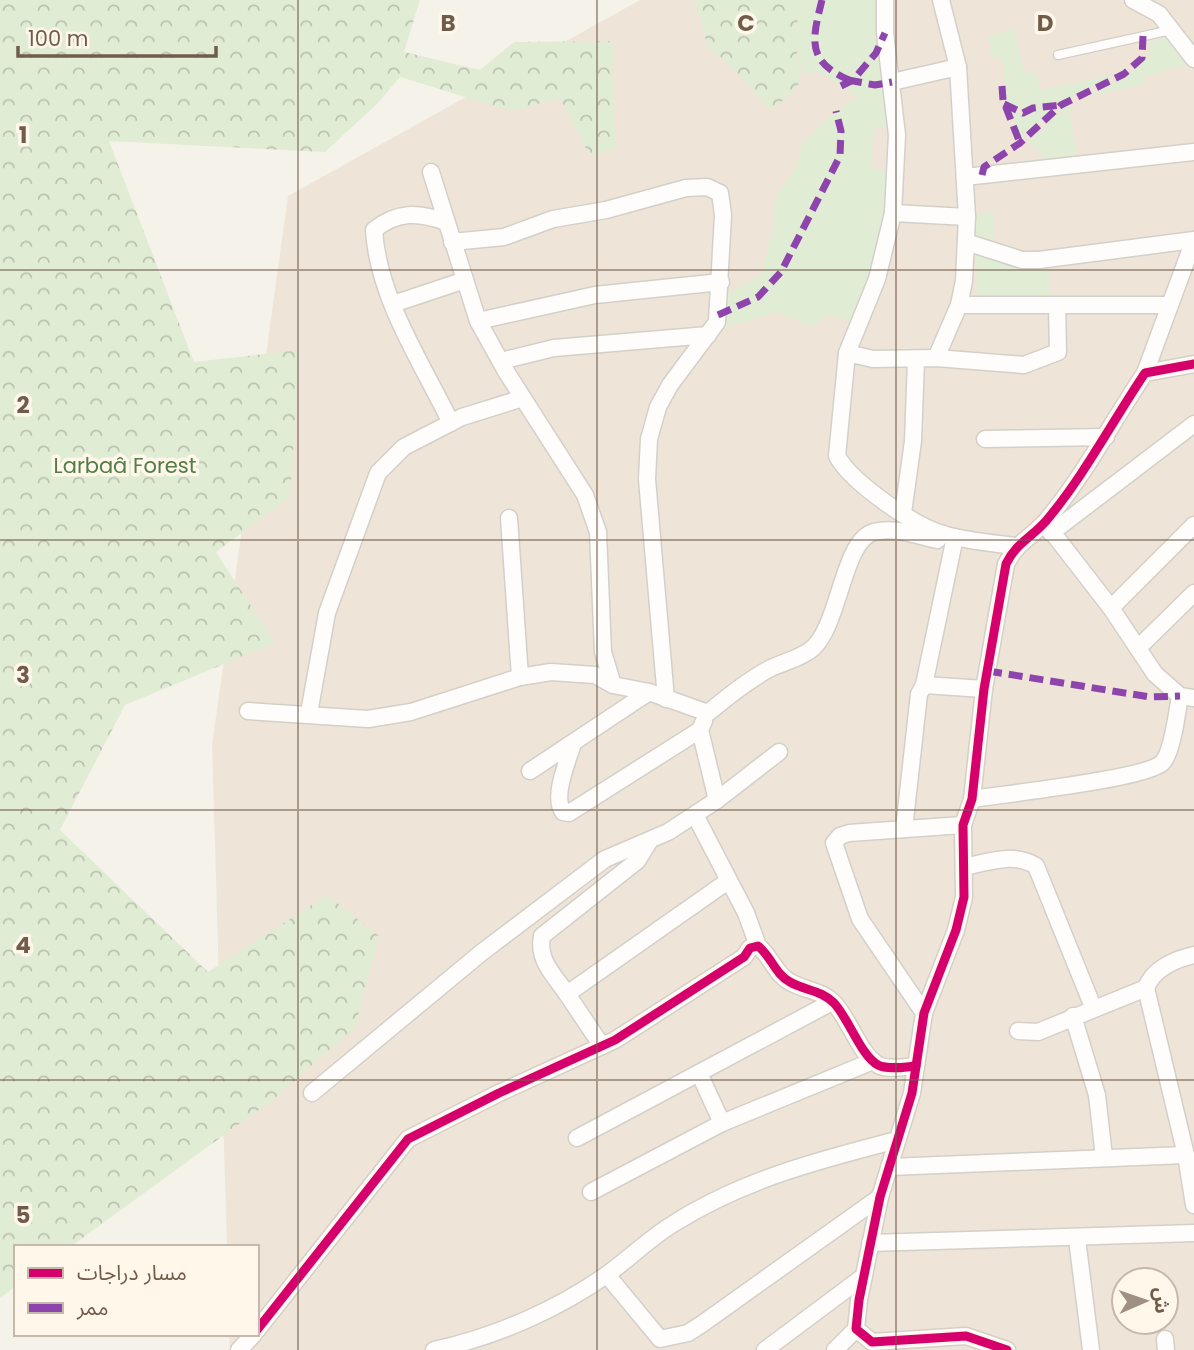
<svg xmlns="http://www.w3.org/2000/svg" width="1194" height="1350" font-family="Poppins,'Noto Sans Arabic',sans-serif">
  <style>
    .residential { fill: #eee5d8; fill-rule: evenodd }
    .green { fill: #e1ecd5 }
    .forest { fill: url(#forest-crowns) }
    .lines { fill: none; stroke-linecap: round; stroke-linejoin: round }
    .service-casing { stroke: #d4cfc8; stroke-width: 11 }
    .minor-casing { stroke: #d4cfc8; stroke-width: 19 }
    .service { stroke: #fefdfc; stroke-width: 8 }
    .minor { stroke: #fefdfc; stroke-width: 16 }
    .quiet { stroke: #8e44ad; stroke-width: 7; stroke-dasharray: 14 7; stroke-linecap: butt }
    .cycleway-casing { stroke: #fef7ea; stroke-width: 13 }
    .cycleway { stroke: #d6006c; stroke-width: 9 }
    .grid { fill: none; stroke: #715c4c; stroke-width: 2; stroke-opacity: 0.55 }
    .labels { text-anchor: middle; stroke-width: 7; stroke-linejoin: round; paint-order: stroke }
    .park-label { font-size: 21px; fill: #547c48; stroke: #fef7ea }
    .grid-label { font-size: 23px; text-anchor: middle; font-weight: bold; fill: #715c4c; stroke: #fef7ea; stroke-width: 7; stroke-linejoin: round; paint-order: stroke }
  </style>
  <defs>
    <pattern id="forest-crowns" width="20" height="18" patternUnits="userSpaceOnUse" patternTransform="scale(1.75)"><rect width="20" height="18" fill="#e1ecd5"/><path d="M2 6a3 3 0 1 1 6 0M12 15a3 3 0 1 1 6 0" fill="none" stroke="#bbc2af"/></pattern>
  </defs>
  <rect width="100%" height="100%" fill="#f5f2ea"/>
  <path class="residential" d="M640,0H1194V1350H230L229,1334H257V1247H227L212,746L288,196ZM1124,1280H1166V1322H1124Z"/>
  <g class="green">
    <path d="M806,0H881L890,126L873,129L872,169L887,170C889,224 871,272 853,322L829,315L812,327L776,312L720,329L725,295L762,274L774,220L775,199L798,163L802,143L836,111L857,97L819,72L803,73L794,34Z"/>
    <path d="M1015,29L1024,74L1036,71L1040,90L1122,73L1061,102L1021,110L1007,102L1002,56L991,57L988,36Z"/>
    <path d="M1173,36L1191,63L1144,77V84L1086,97C1108,85 1133,75 1149,55V42Z"/>
    <path d="M1057,104L1058,105L1021,139L1008,108L1022,114Z"/>
    <path d="M1068,104L1078,162L1053,165L1028,142Z"/>
    <path d="M993,212L994,238L974,239L973,213Z"/>
    <path d="M976,248L1050,262L1049,301L977,299Z"/>
  </g>
  <g class="forest">
    <path d="M0,0H420L404,52L480,70L514,42L613,41L615,149L590,156L560,98L511,111L400,77L376,105L325,152L109,141L194,362L300,350L290,497L216,552L275,643L125,705L60,830L208,972L327,895L379,936L355,1027L275,1098L70,1247H16V1286L0,1298Z"/>
    <path d="M695,0H806C802,11 794,26 795,37C799,84 813,77 771,110L725,60L708,48Z"/>
  </g>
  <g class="lines">
    <defs>
      <path id="service" d="M1058,55L1171,30"/>
      <g id="minor">
        <path d="M885,0V33L897,135L893,213L877,279L847,353L837,456C852,483 915,527 946,535C968,541 992,543 1015,546"/>
        <path d="M1133,0L1159,14L1194,59"/>
        <path d="M892,82L958,67"/>
        <path d="M431,172L478,321L507,373L585,495L598,532L603,652L613,685"/>
        <path d="M965,177L1194,152"/>
        <path d="M893,213L967,217"/>
        <path d="M446,222C419,212 397,211 374,230C378,298 422,363 451,423"/>
        <path d="M452,242L504,237L553,219L606,210L686,188L707,187L720,193L723,215L717,322L670,385L658,407L649,439L647,479L666,699"/>
        <path d="M966,242L1022,260H1039L1194,240"/>
        <path d="M393,304L465,280"/>
        <path d="M959,305H1169"/>
        <path d="M478,321L595,295L721,282"/>
        <path d="M847,353L873,359L936,358L1024,365L1058,352L1057,306"/>
        <path d="M936,358L959,305L964,281L967,217L958,67L941,0"/>
        <path d="M501,361L554,348L708,335"/>
        <path d="M1145,373L1194,240"/>
        <path d="M985,439L1106,437"/>
        <path d="M903,513L913,441L916,360"/>
        <path d="M509,518L520,677"/>
        <path d="M1045,523L1111,608L1155,674L1180,696L1194,698"/>
        <path d="M1051,533L1194,424"/>
        <path d="M1111,608L1194,525"/>
        <path d="M1138,648L1194,593"/>
        <path d="M924,685L955,537"/>
        <path d="M248,711L368,719L411,712L520,677L551,672L595,675L613,685L649,692L708,713C727,697 747,681 769,669C783,662 802,658 813,648C840,623 843,540 874,532C894,526 917,536 937,540L943,534"/>
        <path d="M309,713L327,613L378,473L404,447L462,417L523,398"/>
        <path d="M704,721L700,730L717,800"/>
        <path d="M573,743C568,761 552,796 563,812L569,813L700,730"/>
        <path d="M530,771L649,692"/>
        <path d="M972,799C1004,794 1145,779 1162,763C1173,752 1177,711 1180,696"/>
        <path d="M695,815L746,913L758,946"/>
        <path d="M904,829L919,694L924,685L984,689"/>
        <path d="M964,867C988,862 1014,852 1036,866L1093,1007"/>
        <path d="M1146,988L1186,1155L1194,1205"/>
        <path d="M567,994C554,975 537,960 542,936L637,861L649,842"/>
        <path d="M924,1013L860,919L834,843L840,836L849,833L963,825"/>
        <path d="M1073,1016L1097,1095L1104,1157"/>
        <path d="M1018,1031L1038,1032L1146,988C1153,969 1175,959 1194,955"/>
        <path d="M602,1046L567,994L728,881"/>
        <path d="M699,1073L722,1123"/>
        <path d="M312,1093L481,953L605,859L668,832L717,800L779,752"/>
        <path d="M577,1138L832,1002"/>
        <path d="M889,1167L1186,1155"/>
        <path d="M591,1192L722,1123L873,1061"/>
        <path d="M1077,1239L1091,1350"/>
        <path d="M870,1243L1194,1233"/>
        <path d="M607,1275L660,1339L688,1333L702,1324L880,1197"/>
        <path d="M257,1330L408,1139L499,1093L615,1040L744,957L750,948L758,946C771,956 775,974 790,982C806,991 821,990 834,1003C849,1019 861,1056 878,1065C888,1070 904,1067 916,1066"/>
        <path d="M1165,1339L1166,1350"/>
        <path d="M239,1350L254,1334"/>
        <path d="M434,1350C495,1337 559,1309 609,1273C631,1257 650,1238 673,1224C742,1180 819,1160 897,1140"/>
        <path d="M765,1350L864,1276"/>
        <path d="M835,1350L856,1329"/>
        <path d="M1007,1350L966,1336L872,1342L856,1329L859,1300L880,1197L912,1093L924,1013L956,930L964,897L963,825L972,799L984,689L1006,564C1017,542 1031,538 1046,521C1084,476 1112,422 1145,373L1194,364"/>
      </g>
    </defs>
    <use href="#service" class="service-casing"/>
    <use href="#minor" class="minor-casing"/>
    <use href="#service" class="service"/>
    <use href="#minor" class="minor"/>
    <g class="quiet">
      <path d="M822,0C812,40 806,61 849,80"/>
      <path d="M848,80L875,85L892,82"/>
      <path d="M841,86L853,80L876,53L885,33"/>
      <path d="M1002,86L1003,100L1020,143"/>
      <path d="M1004,104L1023,113L1033,108L1061,105"/>
      <path d="M982,175L984,167L1020,143L1061,105L1124,74L1142,58L1143,36"/>
      <path d="M718,315L758,297L781,272L840,156L841,131L836,111"/>
      <path d="M988,671L1150,697L1180,696"/>
    </g>
    <defs>
      <g id="cycleway">
        <path d="M257,1330L408,1139L499,1093L615,1040L744,957L750,948L758,946C771,956 775,974 790,982C806,991 821,990 834,1003C849,1019 861,1056 878,1065C888,1070 904,1067 916,1066"/>
        <path d="M1007,1350L966,1336L872,1342L856,1329L859,1300L880,1197L912,1093L924,1013L956,930L964,897L963,825L972,799L984,689L1006,564C1017,542 1031,538 1046,521C1084,476 1112,422 1145,373L1194,364"/>
      </g>
    </defs>
    <use href="#cycleway" class="cycleway-casing"/>
    <use href="#cycleway" class="cycleway"/>
  </g>
  <path class="grid" d="M298,0V1350M597,0V1350M896,0V1350M0,270H1194M0,540H1194M0,810H1194M0,1080H1194"/>
  <g class="labels">
    <g class="park-label">
      <text x="125" y="473">Larbaâ Forest</text>
    </g>
  </g>
  <g class="grid-label">
    <text x="448" y="31">B</text>
    <text x="746" y="31">C</text>
    <text x="1045" y="31">D</text>
    <text x="23" y="143">1</text>
    <text x="23" y="413">2</text>
    <text x="23" y="683">3</text>
    <text x="23" y="953">4</text>
    <text x="23" y="1223">5</text>
  </g>
  <rect x="14" y="1245" width="245" height="91" fill="#fef7ea" stroke="#c6b9ab" stroke-width="2"/>
  <rect x="28" y="1268" width="35" height="10" fill="#d6006c" stroke="#c6b9ab" stroke-width="2"/>
  <text x="77" y="1280" font-size="21" fill="#715c4c">مسار دراجات</text>
  <rect x="28" y="1303" width="35" height="10" fill="#8e44ad" stroke="#c6b9ab" stroke-width="2"/>
  <text x="77" y="1315" font-size="21" fill="#715c4c">ممر</text>
  <g transform="translate(1145 1301) rotate(88)"><circle r="33" fill="#fef7ea" stroke="#c6b9ab" stroke-width="2"/>
  <path d="M0-5L12 26L0 18L-12 26Z" fill="#9f9083"/>
  <text y="-10" font-size="19" font-weight="bold" text-anchor="middle" fill="#715c4c">ش</text>
  </g>
  <path d="M18 46v10h198v-10" fill="none" stroke="#715c4c" stroke-width="3.5"/>
  <text x="28" y="46" font-size="21" fill="#715c4c" stroke="#fef7ea" stroke-width="5" paint-order="stroke">100 m</text>
</svg>
